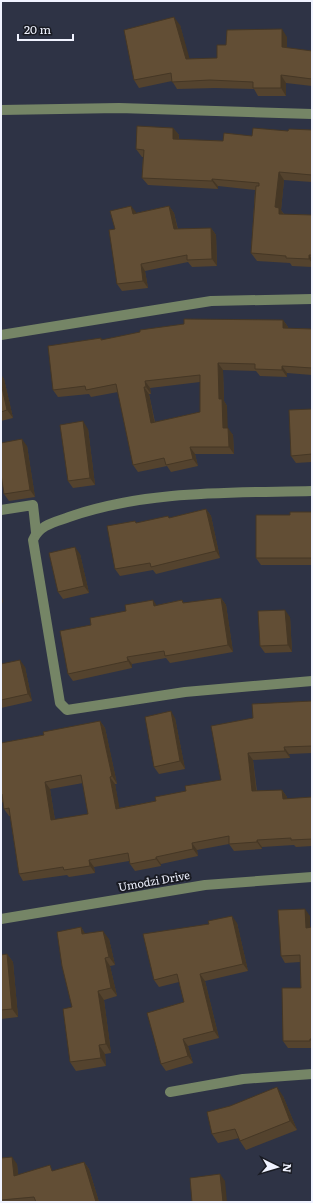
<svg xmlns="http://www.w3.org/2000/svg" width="313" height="1203" font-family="Literata,serif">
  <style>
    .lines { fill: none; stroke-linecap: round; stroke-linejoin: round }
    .minor { stroke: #758566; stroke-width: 10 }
    .wall { fill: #54432e; fill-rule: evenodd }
    .shaded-wall { fill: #453725 }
    .building { fill: #624e35; stroke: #453725; fill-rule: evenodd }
    .labels { text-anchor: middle; stroke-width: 4; stroke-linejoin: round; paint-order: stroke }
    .street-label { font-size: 11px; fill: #f0f3ff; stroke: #191b23 }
  </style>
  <rect width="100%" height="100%" fill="#2e3345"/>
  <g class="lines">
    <g class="minor">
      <path d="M1,110L119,108L312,114"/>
      <path d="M1,335L211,301L312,299"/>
      <path d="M312,491C231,493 147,490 69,517C55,522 39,525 33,540L60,703L67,710L185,692L312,681"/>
      <path d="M1,510L33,505L36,532"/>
      <path d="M1,919L205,885L312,877"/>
      <path d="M170,1092L243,1079L312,1074"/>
    </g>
  </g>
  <g class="wall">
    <path d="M180,25L189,59L217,58L226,45L287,37V48L312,51V86L286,83V96H258L254,89L215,88L177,89L172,81L139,88L134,80Z"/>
    <path d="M173,128L179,135V139L223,141L252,136L288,131L312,130V182L284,180L281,210L284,214L312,215V267L292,266L290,263L257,261L251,253L255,190L218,186V189L148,185L142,178L143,157H142L136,149Z"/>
    <path d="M169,206L174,213L178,229L211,228L216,235L217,266L192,267L188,262L145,271L148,288L122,291L117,284L115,229L136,212V213Z"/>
    <path d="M283,320L288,327V328L312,329V375L287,373V377L260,376L256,371L223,370L224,401L227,406V428L233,435L234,454H195L198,466L171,472L167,466L138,472L133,465L118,392L91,397L89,394L58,397L53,390L101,338L102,340ZM200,382V412L155,422L149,394H151L150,388Z"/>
    <path d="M1,375L4,379L13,418L1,421Z"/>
    <path d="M312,409V462L296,463L291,456Z"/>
    <path d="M88,429L95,485L73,488L68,481Z"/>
    <path d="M27,446L35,497L9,501L4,494Z"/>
    <path d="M206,509L211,516L220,558L156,574L153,570L120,576L115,569L137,523L169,518Z"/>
    <path d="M312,512V565H261L256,558L290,515Z"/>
    <path d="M80,554L89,593L63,599L58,592Z"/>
    <path d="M221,598L226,605L233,652L170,663L166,658L132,664V668L73,681L68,674L91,625L157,605L182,600L184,603Z"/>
    <path d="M290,617L292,652L265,653L260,646Z"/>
    <path d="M1,664L25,667L32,701L1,708Z"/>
    <path d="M312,701V753L289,754L290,758L253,760L257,791L282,790L287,797V799L312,797V846L296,847L294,845L262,847V849L234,851L229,844L197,850L198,856L161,864V866L135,871L130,864L129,861L94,867L95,873L69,877L67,875L23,881L19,874L10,816H9L4,809L3,802L1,803V743L44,735L100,721L105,728L117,784H115L119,808L156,801L221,780L253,718ZM83,783L88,814L55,820L50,789Z"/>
    <path d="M175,718L185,769L159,774L154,767Z"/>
    <path d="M310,916V927H312V1048H288L283,1041L301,988L300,962L285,963L281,956Z"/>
    <path d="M237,923L248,971L205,981L219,1038L188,1046L193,1063L166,1071L161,1064L184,1002L179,982L159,987L154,980Z"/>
    <path d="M81,927L85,934L109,939L115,965L110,966L117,996L104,1000L111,1053L105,1054L106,1066L76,1071L70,1062L72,1007Z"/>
    <path d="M7,954L13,962L18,1017L1,1019V955Z"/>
    <path d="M283,1096L297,1130L246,1150L240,1141L239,1138L218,1143L212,1134Z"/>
    <path d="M1,1158L17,1164L18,1175L54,1171L84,1162L89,1169L99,1202H1Z"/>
  </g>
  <g class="shaded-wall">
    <path d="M174,17L180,25L192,67L186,59Z"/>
    <path d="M282,29L287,37V55L282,47Z"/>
    <path d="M281,75L286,83V96L281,88Z"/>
    <path d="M173,128L179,135L178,147L173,139Z"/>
    <path d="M279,172L284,180L281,210L284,215L279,214L275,207Z"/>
    <path d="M212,179L218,186V189L212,181Z"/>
    <path d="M131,206L136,212L138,221L133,214Z"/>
    <path d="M169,206L174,213L179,236L174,229Z"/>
    <path d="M211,228L216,235L217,266L212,259Z"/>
    <path d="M309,255L312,259V263L309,259Z"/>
    <path d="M141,264L145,271L148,288L143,281Z"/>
    <path d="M283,320L288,327V335L283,328Z"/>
    <path d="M218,363L223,370L224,401L227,406L228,435L223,428L219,399Z"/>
    <path d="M282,366L287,373V377L282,370Z"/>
    <path d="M1,375L4,379L13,418L7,410L1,383Z"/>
    <path d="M145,381L150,388L151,394L146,387Z"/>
    <path d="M144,387L149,394L156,430L151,423Z"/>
    <path d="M83,421L88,429L95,485L90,478Z"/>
    <path d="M228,428L233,435L234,454L229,447Z"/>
    <path d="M22,439L27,446L35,497L30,490Z"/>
    <path d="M190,447L195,454L198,466L193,459Z"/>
    <path d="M206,509L211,516L220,558L216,551Z"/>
    <path d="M75,547L80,554L89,593L84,586Z"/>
    <path d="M1,591L3,603L1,601Z"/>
    <path d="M221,598L226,605L233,652L228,645Z"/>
    <path d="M153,600L158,607L154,606Z"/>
    <path d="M285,610L290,617L292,652L288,645Z"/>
    <path d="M127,657L132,664V668L128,661Z"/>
    <path d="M20,660L25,667L32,701L28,694Z"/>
    <path d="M171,711L175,718L185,769L180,761Z"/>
    <path d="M100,721L105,728L117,784L112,776Z"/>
    <path d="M284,747L289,754L290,758L285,751Z"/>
    <path d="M248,753L253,760L257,798L252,791Z"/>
    <path d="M110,777L115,784L121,816L116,809Z"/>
    <path d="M45,782L50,789L56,827L51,820Z"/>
    <path d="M282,790L287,797L288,806L283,799Z"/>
    <path d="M257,840L262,847V849L257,842Z"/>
    <path d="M192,843L197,850L198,856L193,849Z"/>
    <path d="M156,857L161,864V866L156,859Z"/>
    <path d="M89,860L94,867L95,873L90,866Z"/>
    <path d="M305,909L310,916V935L306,928Z"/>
    <path d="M232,916L237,923L248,971L243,964Z"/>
    <path d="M81,927L86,935L82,934Z"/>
    <path d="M103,931L109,939L115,965L109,957Z"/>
    <path d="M7,954L13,962L18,1017L12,1009Z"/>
    <path d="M105,958L110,966L117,996L111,988Z"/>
    <path d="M200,974L205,981L219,1038L214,1031Z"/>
    <path d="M98,991L104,1000L111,1053L106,1044Z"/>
    <path d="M183,1039L188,1046L193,1063L188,1056Z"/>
    <path d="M99,1045L105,1054L106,1066L101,1058Z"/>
    <path d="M277,1087L283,1096L297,1130L290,1121Z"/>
    <path d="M12,1157L17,1164L19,1183L14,1176Z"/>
    <path d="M84,1162L89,1169L99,1202H96Z"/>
    <path d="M220,1174L225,1181L227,1202H223Z"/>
  </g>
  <g class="building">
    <path d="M174,17L186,59L217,58V45H226L227,30L282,29V47L312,51V79L281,75V88H253V82L210,80L172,82L171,73L134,80L124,30Z"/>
    <path d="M137,126L173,128V139L223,141L224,133L252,136L253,128L288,131L289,129L312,130V175L279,172L275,207L279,208V214L312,215V255H309V259L286,258V256L251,253L256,186H259V183L212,179V181L142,178L144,150L136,149Z"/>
    <path d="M131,206L133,214L169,206L174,229L211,228L212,259L187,260V255L141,264L143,281L117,284L109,230L115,229L110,211Z"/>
    <path d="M184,319L283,320V328L312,329V368L282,366V370L255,369V364L218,363L219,399H222L223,428H228L229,447H190L193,459L166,465L164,458L133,465L116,384L86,390L85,386L53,390L48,346L101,338V340L140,332V330L184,324ZM200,375V412L151,423L144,387H146L145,381Z"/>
    <path d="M1,383L7,410L1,412Z"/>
    <path d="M312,409V454L291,456L289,410Z"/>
    <path d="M83,421L90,478L68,481L60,425Z"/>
    <path d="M22,439L30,490L4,494L1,474V443Z"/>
    <path d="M206,509L216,551L151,567L150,563L115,569L107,526L135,521L136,523L168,516L169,518Z"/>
    <path d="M290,512H312V558H256V515H290Z"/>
    <path d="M75,547L84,586L58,592L49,553Z"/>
    <path d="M221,598L228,645L165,656L164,651L127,657L128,661L68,674L60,631L91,625L90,618L126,611L125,605L153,600L154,606L182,600L183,603Z"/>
    <path d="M285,610L288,645L260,646L258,611Z"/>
    <path d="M20,660L28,694L1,700V664Z"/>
    <path d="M312,701V746L284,747L285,751L248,753L252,791L282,790L283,799L312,797V839L291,840V838L257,840V842L229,844V836L192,843L193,849L156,857V859L130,864L128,853L89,860L90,866L64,870L63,867L19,874L9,808L4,809L2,794H1V743L44,735L43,732L100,721L112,776L110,777L116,809L156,801L155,797L186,791L185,786L221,780L211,726L253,718L252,704ZM81,775L88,814L51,820L45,782Z"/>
    <path d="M171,711L180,761L154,767L145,717Z"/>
    <path d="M305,909L306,928L312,927V1039H310V1041H283L282,988H301L300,955L281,956L278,910Z"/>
    <path d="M232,916L243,964L200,974L214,1031L183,1039L188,1056L161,1064L147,1013L184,1002L177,974L154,980L143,934L209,924L208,921Z"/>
    <path d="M81,927L82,934L103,931L109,957L105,958L111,988L98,991L106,1044L99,1045L101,1058L70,1062L63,1009L72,1007L62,966L57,932Z"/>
    <path d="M7,954L12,1009L1,1010V955Z"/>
    <path d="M277,1087L290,1121L240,1141L235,1129L212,1134L207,1112L230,1106Z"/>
    <path d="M12,1157L14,1176L50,1165L52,1171L84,1162L96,1202H36L34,1197L1,1200V1158Z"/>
    <path d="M220,1174L223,1202H192L190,1178Z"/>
  </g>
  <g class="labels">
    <g class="street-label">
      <text transform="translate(154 881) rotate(-10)" y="4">Umodzi Drive</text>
    </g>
  </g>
  <rect width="313" height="1203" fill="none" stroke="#f0f3ff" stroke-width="4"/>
  <g transform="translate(277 1167) rotate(95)" stroke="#191b23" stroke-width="3" paint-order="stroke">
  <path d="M0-3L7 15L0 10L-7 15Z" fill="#f0f3ff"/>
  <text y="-6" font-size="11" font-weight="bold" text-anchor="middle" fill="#f0f3ff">N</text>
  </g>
  <path d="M18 34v6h55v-6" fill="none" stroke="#f0f3ff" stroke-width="2"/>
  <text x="24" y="34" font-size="12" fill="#f0f3ff" stroke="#191b23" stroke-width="3" paint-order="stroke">20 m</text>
</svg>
